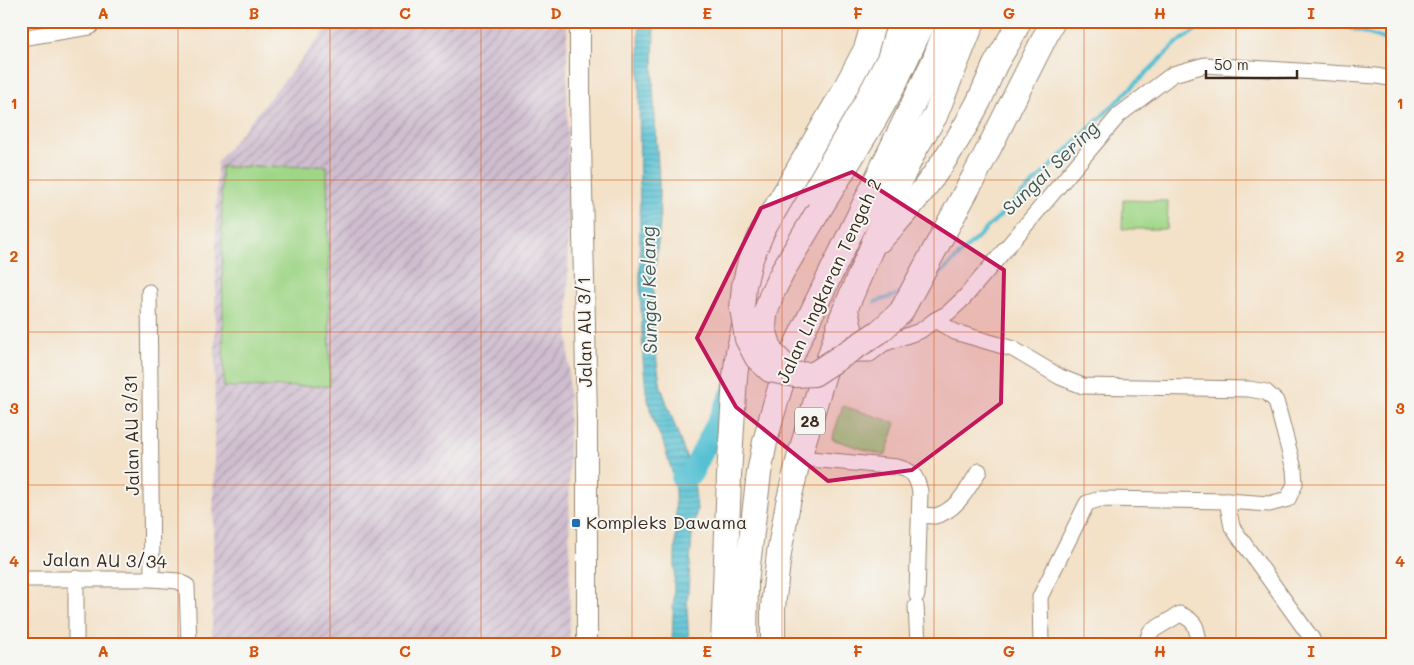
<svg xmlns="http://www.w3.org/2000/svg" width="1414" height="665" font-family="Mali,sans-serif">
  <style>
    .industrial { fill: url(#industrial-furrows) }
    .grass { fill: #9fd586; stroke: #6d8052 }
    .water { fill: url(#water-rules); stroke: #497678 }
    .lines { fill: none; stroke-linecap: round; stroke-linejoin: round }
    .stream { stroke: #57c1d3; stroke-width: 4 }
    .river { stroke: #57c1d3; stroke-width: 22 }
    .minor-casing { stroke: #978673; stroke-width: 17 }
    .secondary-casing { stroke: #978673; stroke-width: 22 }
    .trunk-casing { stroke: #978673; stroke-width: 26 }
    .minor { stroke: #fff; stroke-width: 15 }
    .secondary { stroke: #fff; stroke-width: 20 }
    .trunk { stroke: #fff; stroke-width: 24 }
    .trunk-bridge-casing { stroke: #978673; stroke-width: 26; stroke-linecap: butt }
    .trunk-bridge { stroke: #fff; stroke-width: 24 }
    .marked { fill: #c2185b; fill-opacity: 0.2; stroke: #c2185b; stroke-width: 4; stroke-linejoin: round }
    .grid { fill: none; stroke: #d7540e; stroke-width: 1; stroke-opacity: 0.55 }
    .poi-dot { fill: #1f6fb2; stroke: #f6f6f2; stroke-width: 2 }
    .labels { text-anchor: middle; stroke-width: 4; stroke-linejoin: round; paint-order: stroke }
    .shield { fill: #f6f6f2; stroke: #73675e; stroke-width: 1 }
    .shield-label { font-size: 16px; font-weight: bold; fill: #3b2a1e }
    .street-label { font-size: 18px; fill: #3b2a1e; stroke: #f6f6f2 }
    .poi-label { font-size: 18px; fill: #3b2a1e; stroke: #f6f6f2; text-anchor: start }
    .water-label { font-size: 19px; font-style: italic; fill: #435754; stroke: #f6f6f2 }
    .neatline { fill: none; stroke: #d7540e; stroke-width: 2 }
    .grid-label { font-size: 16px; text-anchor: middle; font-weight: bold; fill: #d7540e }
  </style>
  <defs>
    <pattern id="industrial-furrows" width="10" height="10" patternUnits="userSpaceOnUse" patternTransform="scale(1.25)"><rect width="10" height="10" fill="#cfbdcf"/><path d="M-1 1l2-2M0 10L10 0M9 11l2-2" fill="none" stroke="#a99aa7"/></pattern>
    <pattern id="water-rules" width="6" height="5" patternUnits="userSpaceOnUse" patternTransform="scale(1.25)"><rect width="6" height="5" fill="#57c1d3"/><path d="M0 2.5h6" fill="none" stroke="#499dab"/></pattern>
  </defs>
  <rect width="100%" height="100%" fill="#f6f6f2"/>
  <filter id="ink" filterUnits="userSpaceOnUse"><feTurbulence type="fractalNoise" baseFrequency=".02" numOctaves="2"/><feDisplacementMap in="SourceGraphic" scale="10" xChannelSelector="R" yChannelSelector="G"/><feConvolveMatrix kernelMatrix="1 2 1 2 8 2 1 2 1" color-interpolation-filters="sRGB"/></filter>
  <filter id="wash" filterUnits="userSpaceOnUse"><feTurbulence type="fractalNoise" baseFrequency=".0096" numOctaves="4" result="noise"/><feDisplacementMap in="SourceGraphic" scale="20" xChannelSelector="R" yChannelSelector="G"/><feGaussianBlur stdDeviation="1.12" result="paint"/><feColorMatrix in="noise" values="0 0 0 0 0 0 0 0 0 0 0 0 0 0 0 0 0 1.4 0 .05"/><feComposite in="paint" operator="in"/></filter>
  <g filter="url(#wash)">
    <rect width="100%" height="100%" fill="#f3e1c8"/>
    <path class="industrial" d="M333,21H567L570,644H212L217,162Z"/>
    <g class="grass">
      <path d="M327,166L330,386L224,387L221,167Z"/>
      <path d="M1123,200L1168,201L1167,229H1122Z"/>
      <path d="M843,406L896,423L885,456L832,439Z"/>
    </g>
    <path class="water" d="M639,21H654L653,88L659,179L660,224L653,287L654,327L657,363L661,387L692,473L695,490L697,509L692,535L687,606L689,644H672L676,528L675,491L672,472L663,442L655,425L650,408L646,391L643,360L640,283Z"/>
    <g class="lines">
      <g class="stream">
        <path d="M1329,21L1393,42"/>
        <path d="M928,280L940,274L1177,43L1202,26L1217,21"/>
        <path d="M875,302L899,294"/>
      </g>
      <path class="river" d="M682,479L692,473L734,389"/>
    </g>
  </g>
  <g filter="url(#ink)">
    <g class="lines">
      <defs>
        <g id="minor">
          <path d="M21,38L90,27L94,21"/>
          <path d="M149,292L152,579"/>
          <path d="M849,303L855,330L858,336L874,342"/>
          <path d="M935,320L948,313L964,298L1119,115L1173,74L1205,65L1377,76L1393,79"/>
          <path d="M849,355L851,354H870L883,344L920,331L935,320L955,332L1013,349L1060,377L1083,386L1249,389L1266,392L1276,401L1294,469L1295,484L1288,499L1269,504L1227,501L1100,499L1087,503L1040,597L1041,644"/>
          <path d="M799,458L897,467C913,471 916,475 920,491L917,595"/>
          <path d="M1227,501L1232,527L1312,639L1313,644"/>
          <path d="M920,515C924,515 931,516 935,516C957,511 968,488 979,471"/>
          <path d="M76,578V644"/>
          <path d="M21,579H152L178,581L187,586L189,644"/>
          <path d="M916,606L918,644"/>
          <path d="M1146,644L1150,632L1180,614C1196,621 1197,627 1199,644"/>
        </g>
        <path id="secondary" d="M580,21V95L587,419V644"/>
        <g id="trunk">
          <path d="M819,210L873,122L894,85L924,21"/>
          <path d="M880,240C919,200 952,153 978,103C984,91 989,78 995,65C1003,50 1013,37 1019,21"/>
          <path d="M723,644L729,476L735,377L738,352L751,297L784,229L872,84L903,21"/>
          <path d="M745,644L746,582L759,473L765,442L772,415L783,378L798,341L934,61L949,21"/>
          <path d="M773,644V607L779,553L788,503L799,458L823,377L842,317L871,249L887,209L915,149L935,116L973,21"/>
        </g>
      </defs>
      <use href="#minor" class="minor-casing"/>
      <use href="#secondary" class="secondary-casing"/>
      <use href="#trunk" class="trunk-casing"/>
      <use href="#minor" class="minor"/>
      <use href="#secondary" class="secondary"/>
      <use href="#trunk" class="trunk"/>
      <defs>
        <g id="trunk-bridge">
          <path d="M874,21L866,49L842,94L763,230L750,261L744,286L742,308L747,339L757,358L770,370L795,375L814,374L879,332L901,312L982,162L1053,21"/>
          <path d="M788,369L771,352L764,329L765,314L772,293L785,267L819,210"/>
        </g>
      </defs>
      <use href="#trunk-bridge" class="trunk-bridge-casing"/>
      <use href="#trunk-bridge" class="trunk-bridge"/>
    </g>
  </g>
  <path class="marked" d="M852,172L1004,270L1001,403L912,470L828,481L736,407L697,338L761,208Z"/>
  <path class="grid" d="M178,21V644M330,21V644M481,21V644M632,21V644M782,21V644M934,21V644M1084,21V644M1236,21V644M21,180H1393M21,332H1393M21,485H1393"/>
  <rect class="poi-dot" x="571" y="518" width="10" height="10" rx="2.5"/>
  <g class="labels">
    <rect class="shield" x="795" y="407.5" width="30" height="27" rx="4"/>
    <g class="shield-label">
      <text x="810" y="427">28</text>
    </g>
    <g class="street-label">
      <text transform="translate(829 281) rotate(-65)" y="6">Jalan Lingkaran Tengah 2</text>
      <text transform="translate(585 332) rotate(-91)" y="6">Jalan AU 3/1</text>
      <text transform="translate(132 435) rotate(-91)" y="6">Jalan AU 3/31</text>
      <text transform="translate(105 561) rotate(1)" y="6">Jalan AU 3/34</text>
    </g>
    <g class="poi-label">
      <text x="586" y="529">Kompleks Dawama</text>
    </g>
    <g class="water-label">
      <text transform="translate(1050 168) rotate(-44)" y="7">Sungai Sering</text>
      <text transform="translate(649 290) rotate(-91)" y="7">Sungai Kelang</text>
    </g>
  </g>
  <rect width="1414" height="665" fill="none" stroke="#f6f6f2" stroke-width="55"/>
  <path d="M1206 70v8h91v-8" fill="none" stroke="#3b2a1e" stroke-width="2.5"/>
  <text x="1214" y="70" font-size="15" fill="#3b2a1e" stroke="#f6f6f2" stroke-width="4" paint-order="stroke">50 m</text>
  <rect x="28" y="28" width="1358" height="610" class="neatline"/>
  <g class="grid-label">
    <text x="103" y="19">A</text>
    <text x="254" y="19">B</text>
    <text x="405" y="19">C</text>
    <text x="556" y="19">D</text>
    <text x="707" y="19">E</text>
    <text x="858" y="19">F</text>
    <text x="1009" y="19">G</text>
    <text x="1160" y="19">H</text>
    <text x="1311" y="19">I</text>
    <text x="14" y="109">1</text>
    <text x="1400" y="109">1</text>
    <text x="14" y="262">2</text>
    <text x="1400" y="262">2</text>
    <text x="14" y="414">3</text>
    <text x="1400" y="414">3</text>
    <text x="14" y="567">4</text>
    <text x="1400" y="567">4</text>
    <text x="103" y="657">A</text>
    <text x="254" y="657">B</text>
    <text x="405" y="657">C</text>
    <text x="556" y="657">D</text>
    <text x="707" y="657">E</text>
    <text x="858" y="657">F</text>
    <text x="1009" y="657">G</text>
    <text x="1160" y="657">H</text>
    <text x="1311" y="657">I</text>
  </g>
</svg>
